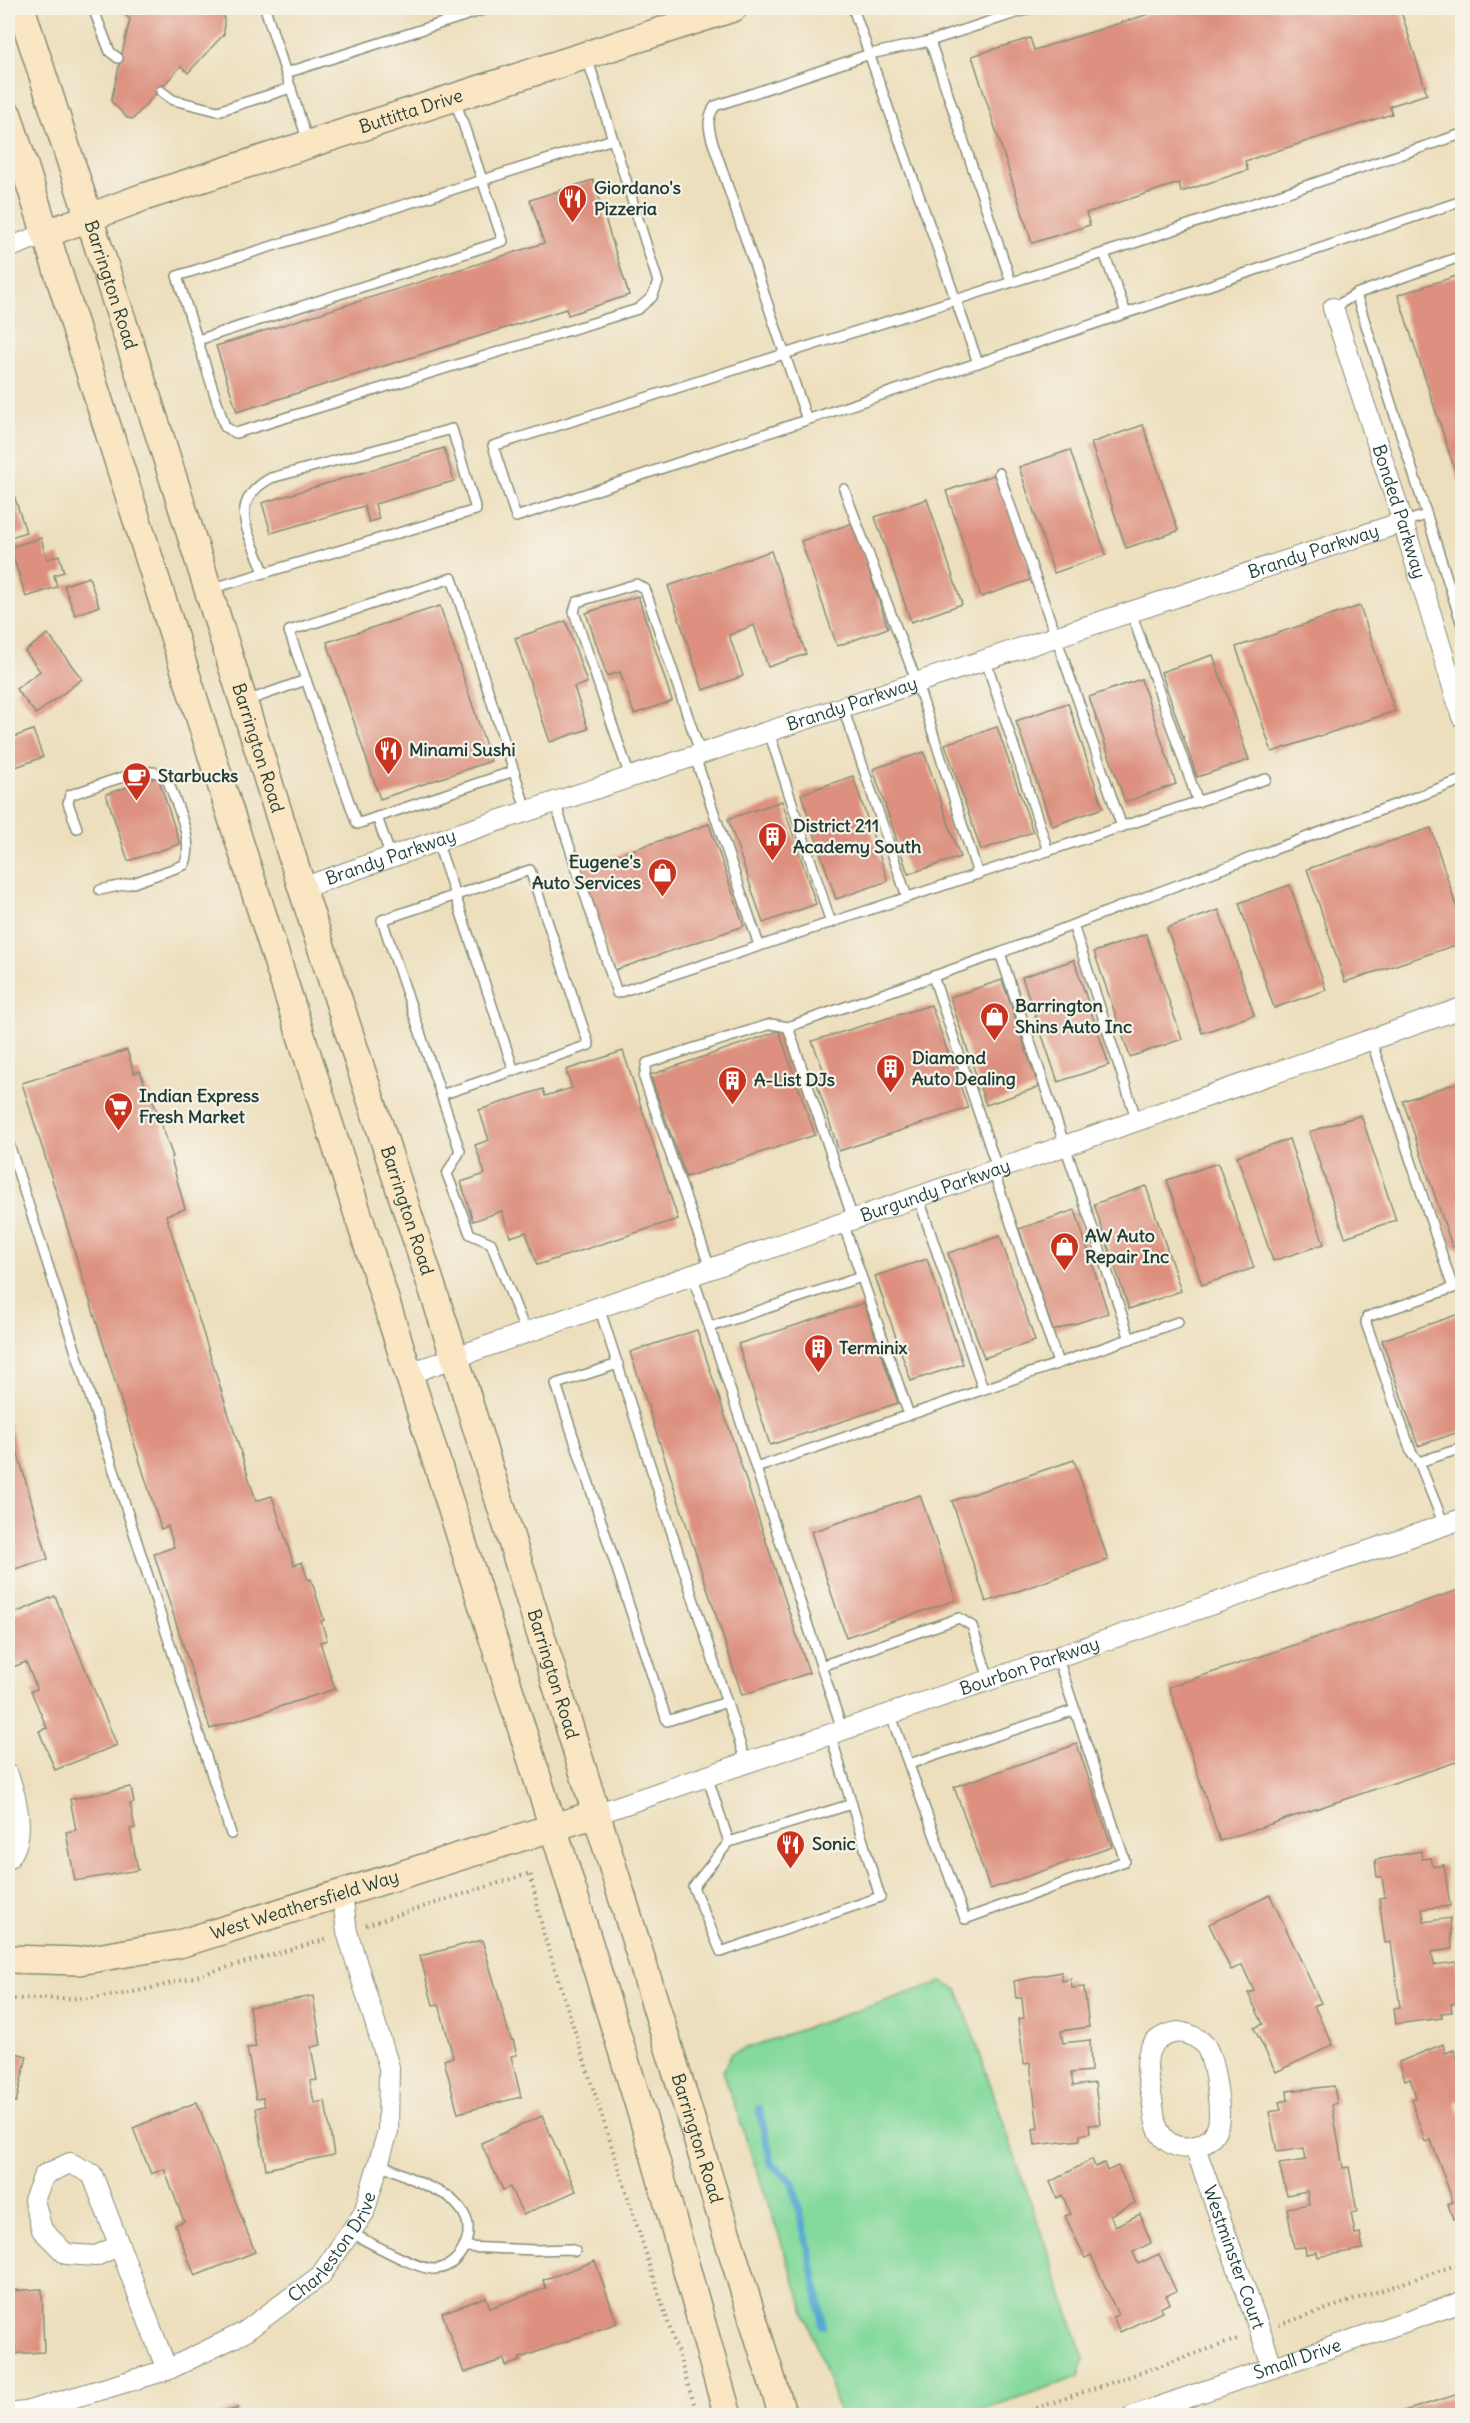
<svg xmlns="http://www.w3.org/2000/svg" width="1470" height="2423" font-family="Delius,sans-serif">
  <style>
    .green { fill: #84d99c; stroke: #528b68; stroke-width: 1.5 }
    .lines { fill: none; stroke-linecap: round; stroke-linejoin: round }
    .stream { stroke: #55a8d0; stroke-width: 8 }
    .building { fill: #dd907f }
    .lane-casing { stroke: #868e78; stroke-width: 12 }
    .street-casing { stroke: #868e78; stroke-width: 22 }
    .secondary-casing { stroke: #868e78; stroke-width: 30 }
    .path { stroke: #868e78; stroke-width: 4; stroke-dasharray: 1.5 4.5; stroke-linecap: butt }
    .lane { stroke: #fff; stroke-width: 9 }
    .street { stroke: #fff; stroke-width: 20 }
    .secondary { stroke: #fbe6c4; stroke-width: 27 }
    .labels { text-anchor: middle; stroke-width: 4.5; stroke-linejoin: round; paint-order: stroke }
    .street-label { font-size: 18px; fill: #1f3d34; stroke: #f7f3e8 }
    .poi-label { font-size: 18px; font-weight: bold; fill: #1f3d34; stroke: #f7f3e8; text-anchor: start }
  </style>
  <rect width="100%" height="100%" fill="#f7f3e8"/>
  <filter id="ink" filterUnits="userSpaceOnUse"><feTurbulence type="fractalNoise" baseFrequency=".0167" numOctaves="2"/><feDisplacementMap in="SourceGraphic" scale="12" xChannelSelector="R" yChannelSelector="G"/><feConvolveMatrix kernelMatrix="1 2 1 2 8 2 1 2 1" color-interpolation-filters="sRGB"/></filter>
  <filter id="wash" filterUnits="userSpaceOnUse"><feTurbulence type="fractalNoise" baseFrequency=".008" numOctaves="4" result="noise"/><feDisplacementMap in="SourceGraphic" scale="24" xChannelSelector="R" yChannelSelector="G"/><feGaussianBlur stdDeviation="1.35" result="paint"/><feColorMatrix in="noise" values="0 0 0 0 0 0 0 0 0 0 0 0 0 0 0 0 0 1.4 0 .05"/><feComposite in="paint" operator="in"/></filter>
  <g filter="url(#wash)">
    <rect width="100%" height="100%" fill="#eddfbd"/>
    <path class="green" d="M941,1982L958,1990L1084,2358L1079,2377L966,2415H840L723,2071L732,2053Z"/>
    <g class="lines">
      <path class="stream" d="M759,2109L772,2164L792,2182L810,2254L823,2325"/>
    </g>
    <g id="blocks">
      <g class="building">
        <path d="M124,8H216L224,15V34L188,73L181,66L133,119L127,118L111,101L130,19L121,11Z"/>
        <path d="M1168,8H1400L1427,94L1390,106L1392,114L1245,161L1248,170L1181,192L1179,183L1086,213L1090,225L1032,243L972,56L1030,38L1034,50Z"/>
        <path d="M593,180L629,295L568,315L566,309L237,412L216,346L544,243L530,200Z"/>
        <path d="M1462,274V492L1398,295Z"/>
        <path d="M1143,425L1178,531L1126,548L1091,443Z"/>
        <path d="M444,448L454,481L375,504L379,519L369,522L364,506L271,533L262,503Z"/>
        <path d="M1070,450L1106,555L1054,573L1019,467Z"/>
        <path d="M997,474L1033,579L981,597L946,491Z"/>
        <path d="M12,489L26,532L8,538V491Z"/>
        <path d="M927,499L962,604L911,622L875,517Z"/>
        <path d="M853,523L888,628L837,646L801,541Z"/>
        <path d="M41,538L47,559L59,555L64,572L54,575L57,587L26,597L10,547Z"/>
        <path d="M771,551L806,654L768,667L754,625L729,635L743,676L703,690L668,586Z"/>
        <path d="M89,577L99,606L75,615L64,585Z"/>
        <path d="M638,596L672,701L634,714L620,672L607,676L586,613Z"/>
        <path d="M440,606L491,761L380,799L327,642Z"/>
        <path d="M1360,606L1395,711L1272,752L1236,647Z"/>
        <path d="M566,621L587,683L574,687L588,729L550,742L515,638Z"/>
        <path d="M48,634L82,679L36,714L16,689L40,671L25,651Z"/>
        <path d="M1213,655L1249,760L1197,777L1161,672Z"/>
        <path d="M1141,679L1176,784L1125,802L1089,697Z"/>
        <path d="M1068,703L1103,808L1052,826L1016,721Z"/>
        <path d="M997,727L1033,832L981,850L945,744Z"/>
        <path d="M33,730L43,757L13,768L8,753V739Z"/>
        <path d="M924,752L960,857L908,874L873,769Z"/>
        <path d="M853,776L888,881L836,899L801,794Z"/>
        <path d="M158,777L180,844L128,861L106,794Z"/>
        <path d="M782,801L816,904L763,923L728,819Z"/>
        <path d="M709,824L744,926L615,970L579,868Z"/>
        <path d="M1431,828L1462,924V943L1345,982L1307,869Z"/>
        <path d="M1290,885L1326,990L1274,1008L1239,903Z"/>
        <path d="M1219,910L1254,1015L1202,1033L1167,928Z"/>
        <path d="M1146,934L1182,1039L1130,1057L1094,952Z"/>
        <path d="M1074,960L1109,1065L1058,1082L1022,977Z"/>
        <path d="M1002,980L1039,1087L986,1105L950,997Z"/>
        <path d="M931,1005L968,1108L839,1151L815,1078L825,1074L812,1041Z"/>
        <path d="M779,1031L815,1135L686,1177L650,1075Z"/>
        <path d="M127,1050L134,1073L140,1071L146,1088L148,1087L173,1157L171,1158L185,1209L166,1215L256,1501L272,1496L294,1565L302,1562L308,1580L311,1579L324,1620L321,1621L327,1640L320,1642L335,1689L210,1729L154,1554L174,1547L168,1526L161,1529L22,1083Z"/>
        <path d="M623,1051L678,1219L537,1265L526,1232L510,1237L502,1211L473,1221L461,1182L485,1174L475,1145L489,1140L479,1110L543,1089L545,1096L572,1088L566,1070Z"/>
        <path d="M1462,1081V1249L1460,1250L1452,1246L1403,1101Z"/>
        <path d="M1361,1115L1396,1220L1345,1237L1309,1132Z"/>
        <path d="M1289,1139L1324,1244L1273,1261L1237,1156Z"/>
        <path d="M1218,1163L1254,1268L1202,1285L1167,1180Z"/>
        <path d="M1146,1186L1181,1291L1129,1309L1094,1204Z"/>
        <path d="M1075,1210L1108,1313L1053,1331L1019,1229Z"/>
        <path d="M1000,1236L1035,1341L984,1358L948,1253Z"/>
        <path d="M927,1259L963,1364L911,1381L875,1276Z"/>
        <path d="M864,1303L898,1403L770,1445L738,1344Z"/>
        <path d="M1462,1313V1431L1418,1446L1382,1340Z"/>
        <path d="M697,1330L809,1673L742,1695L630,1352Z"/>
        <path d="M8,1419L48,1559L8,1571Z"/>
        <path d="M1074,1460L1108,1560L986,1602L952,1501Z"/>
        <path d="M920,1495L956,1600L846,1637L811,1532Z"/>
        <path d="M1462,1589V1760L1220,1841L1169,1687Z"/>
        <path d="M55,1596L117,1745L55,1770L39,1731L47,1728L31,1691L37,1689L26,1662L13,1667L8,1652V1616Z"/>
        <path d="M1077,1744L1112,1847L990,1889L954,1787Z"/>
        <path d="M131,1787L134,1803L130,1804L135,1828L130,1829L138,1870L75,1881L66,1832L76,1830L70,1799Z"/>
        <path d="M1421,1851L1422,1859L1431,1858L1433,1867L1444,1865L1450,1906L1422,1909L1424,1922L1450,1918L1452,1949L1432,1952L1434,1965L1456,1962L1462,2002L1451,2004L1452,2012L1441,2013L1442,2018L1396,2024L1394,2008L1400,2007L1391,1942L1385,1943L1379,1898L1385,1897L1382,1877H1377L1375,1860Z"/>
        <path d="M1270,1895L1321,2003L1314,2006L1333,2045L1276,2072L1254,2028L1263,2024L1248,1993L1254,1991L1242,1965L1231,1970L1209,1924Z"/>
        <path d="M482,1940L511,2040H513L517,2055L511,2056L521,2097L458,2113L444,2060L453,2057L439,2004L433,2005L420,1956Z"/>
        <path d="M1061,1972L1062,1981L1071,1979L1072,1988L1084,1987L1089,2027L1061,2031L1063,2043L1090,2040L1091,2071L1071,2073L1073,2086L1095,2083L1100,2124L1089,2125L1090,2133L1080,2135V2140L1035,2145L1033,2129L1038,2128L1030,2063L1024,2064L1018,2019L1024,2018L1022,1998H1016L1014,1981Z"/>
        <path d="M313,1996L321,2045L311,2047L317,2080L310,2081L314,2103L325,2101L334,2155L266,2169L256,2108L265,2106L263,2098L256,2099L247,2048L256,2047L249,2007Z"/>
        <path d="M1443,2044L1445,2053L1454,2050L1457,2058L1462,2056V2099L1455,2102L1459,2114L1462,2112V2216L1453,2219L1448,2204L1453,2202L1431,2140L1425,2142L1411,2099L1416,2097L1410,2078L1405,2080L1399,2062Z"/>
        <path d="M8,2051L27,2056L16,2102L8,2100Z"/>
        <path d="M1334,2086L1337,2103L1332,2105L1343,2168L1349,2167L1357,2212L1351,2213L1355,2234L1360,2233L1363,2249L1318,2257L1317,2252L1306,2254L1305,2247L1294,2248L1287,2208L1309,2204L1307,2191L1287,2195L1279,2164L1306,2160L1304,2148L1277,2152L1269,2112L1281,2110L1279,2102L1288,2100L1287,2091Z"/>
        <path d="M197,2102L255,2252L195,2276L175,2225L184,2221L164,2169L151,2174L133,2128Z"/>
        <path d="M542,2116L576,2191L523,2215L510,2187L503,2190L481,2143Z"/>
        <path d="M1092,2159L1095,2167L1104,2163L1107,2171L1118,2166L1135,2203L1110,2215L1115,2226L1140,2214L1151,2243L1133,2252L1138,2264L1159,2254L1176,2291L1166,2296L1170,2303L1160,2308L1162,2312L1120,2332L1113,2317L1118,2315L1091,2255L1085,2258L1065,2216L1071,2214L1062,2195L1057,2198L1050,2182Z"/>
        <path d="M595,2261L617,2323L520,2358V2361L506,2366L504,2359L464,2373L442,2313L486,2297L490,2308L546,2288L543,2280Z"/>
        <path d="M42,2289L44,2352L8,2354V2291Z"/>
        <path d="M1462,2393V2416H1391V2415Z"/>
        <path d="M238,2408L241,2416H215V2415Z"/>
      </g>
    </g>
  </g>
  <g filter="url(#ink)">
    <use href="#blocks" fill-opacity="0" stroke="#868e78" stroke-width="1.5"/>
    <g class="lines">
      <defs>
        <g id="lane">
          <path d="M93,8L110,52L118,58"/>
          <path d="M265,8L308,142"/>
          <path d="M853,8L978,363"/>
          <path d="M930,41L1011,282"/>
          <path d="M587,57L658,282L652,297L638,309L236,433L225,427L177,276L613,139"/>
          <path d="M286,73L489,8"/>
          <path d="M161,91L173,100L218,111L291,88"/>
          <path d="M1462,134L1104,253L493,446L516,517L1462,201"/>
          <path d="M1104,253L1126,313"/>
          <path d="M1356,294L1462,625"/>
          <path d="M1333,308L1356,294L1462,256"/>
          <path d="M198,340L503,241L455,100"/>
          <path d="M807,420L712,140C708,126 707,118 715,106L870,54L930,41L1031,8"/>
          <path d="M999,473L1122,827"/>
          <path d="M844,489L917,683L978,874"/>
          <path d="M1403,522L1427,515"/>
          <path d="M210,589L476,510L452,429L271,478C225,503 250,534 264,572"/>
          <path d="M1131,612L1198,802"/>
          <path d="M986,661L1048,851"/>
          <path d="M306,680L289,631L452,578L527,812"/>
          <path d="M246,701L306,680L357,824L514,771"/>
          <path d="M843,708L907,897"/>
          <path d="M769,732L831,923"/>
          <path d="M695,757L759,945"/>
          <path d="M630,777L574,612L577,602L636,584L645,589L701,755"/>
          <path d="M555,802L617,993L1266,779"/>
          <path d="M377,817L391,857"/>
          <path d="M77,828L68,803L70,795C89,789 135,770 152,772C159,772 164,777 168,781C176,804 196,843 184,865L133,883L100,890"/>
          <path d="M437,841L514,1071"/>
          <path d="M1073,925L1137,1121"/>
          <path d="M1000,953L1130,1339"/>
          <path d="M933,976L997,1168"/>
          <path d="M788,1027L853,1219"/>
          <path d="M1371,1040L1453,1288L1462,1284"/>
          <path d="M441,1095L589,1045L530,870L382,920L460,1151L447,1174L470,1234L491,1243L526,1333"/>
          <path d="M8,1141L231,1834"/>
          <path d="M993,1170L1058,1363"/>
          <path d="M918,1196L983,1389"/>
          <path d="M843,1223L909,1415"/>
          <path d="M710,1268L644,1078L647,1063L771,1024L788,1027L1000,953L1148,896L1462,780"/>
          <path d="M692,1274L842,1729"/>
          <path d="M599,1307L746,1762"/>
          <path d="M710,1327L861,1277"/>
          <path d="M618,1364L556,1384L667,1721L727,1702"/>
          <path d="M1419,1462L1412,1454L1366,1323L1367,1317L1453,1288"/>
          <path d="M756,1468L1178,1322"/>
          <path d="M1444,1525L1419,1462L1462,1448"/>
          <path d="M821,1666L959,1618L972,1626L989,1679"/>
          <path d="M890,1713L965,1919L1125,1861L1057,1656"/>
          <path d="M830,1733L880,1897L721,1952L693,1887L729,1842L852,1804"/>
          <path d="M909,1764L1075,1710"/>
          <path d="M707,1776L729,1842"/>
          <path d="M351,2233C368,2241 417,2270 435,2269C455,2268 470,2246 468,2226C467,2214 457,2204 448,2196L379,2163"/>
          <path d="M464,2247L535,2250L570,2249L575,2251"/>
        </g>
        <g id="street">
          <path d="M8,248L45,234"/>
          <path id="s1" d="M1333,308L1403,522L1462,717"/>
          <path id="s2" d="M302,888L437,841L1403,522"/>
          <path id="s3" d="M410,1373L1462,1008"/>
          <path d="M8,1775C17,1799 27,1838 8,1859"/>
          <path id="s4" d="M596,1814L1462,1519"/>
          <path d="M1179,2032C1190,2034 1200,2038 1206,2047C1214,2060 1223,2115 1217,2128C1207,2152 1171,2155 1159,2131C1154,2122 1154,2109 1152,2099C1146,2069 1138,2038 1179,2032Z"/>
          <path id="s5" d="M1195,2147L1273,2368"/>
          <path d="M118,2246L96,2256L66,2254L42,2230L34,2200L44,2175L70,2163L92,2174L167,2370"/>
          <path id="s6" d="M8,2414L25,2412L167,2370L243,2333L320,2276L364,2213L388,2131L389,2067L347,1932L342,1893"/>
          <path id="s7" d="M1133,2416L1462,2302"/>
        </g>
        <g id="secondary">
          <path id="s8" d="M21,8L162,443L302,888L455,1358L783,2416"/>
          <path d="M8,115L553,1827L654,2154L728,2416"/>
          <path id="s9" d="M45,234L141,198L733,8"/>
          <path id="s10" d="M8,1959L79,1961L179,1944L596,1814"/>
        </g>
      </defs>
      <use href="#lane" class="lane-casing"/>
      <use href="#street" class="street-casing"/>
      <use href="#secondary" class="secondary-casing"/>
      <g class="path">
        <path d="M366,1925L530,1873L544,1935L698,2416"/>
        <path d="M8,1999L94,1998L124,1994L161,1986L328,1939"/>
        <path d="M1279,2325L1462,2263"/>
        <path d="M1014,2416L1241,2338"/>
      </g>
      <use href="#lane" class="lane"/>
      <use href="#street" class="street"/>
      <use href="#secondary" class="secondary"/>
    </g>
  </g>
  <defs>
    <symbol id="restaurant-pin" viewBox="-11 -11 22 30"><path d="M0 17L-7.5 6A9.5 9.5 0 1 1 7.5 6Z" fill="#c8321e" stroke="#f7f3e8"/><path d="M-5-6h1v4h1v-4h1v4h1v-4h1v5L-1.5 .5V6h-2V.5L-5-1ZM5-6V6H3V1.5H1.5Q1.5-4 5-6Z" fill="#fff"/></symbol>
    <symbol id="cafe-pin" viewBox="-11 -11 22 30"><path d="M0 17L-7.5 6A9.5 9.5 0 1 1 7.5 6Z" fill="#c8321e" stroke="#f7f3e8"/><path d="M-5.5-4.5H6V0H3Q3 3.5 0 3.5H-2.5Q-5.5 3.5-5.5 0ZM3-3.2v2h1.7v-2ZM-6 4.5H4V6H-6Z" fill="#fff"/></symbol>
    <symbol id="building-pin" viewBox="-11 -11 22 30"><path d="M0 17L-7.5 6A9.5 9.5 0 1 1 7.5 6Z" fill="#c8321e" stroke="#f7f3e8"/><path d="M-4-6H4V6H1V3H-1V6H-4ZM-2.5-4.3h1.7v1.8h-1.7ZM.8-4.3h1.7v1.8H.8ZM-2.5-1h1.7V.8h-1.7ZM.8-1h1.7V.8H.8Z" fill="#fff"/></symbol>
    <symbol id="shop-pin" viewBox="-11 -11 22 30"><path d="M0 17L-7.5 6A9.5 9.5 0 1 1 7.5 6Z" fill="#c8321e" stroke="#f7f3e8"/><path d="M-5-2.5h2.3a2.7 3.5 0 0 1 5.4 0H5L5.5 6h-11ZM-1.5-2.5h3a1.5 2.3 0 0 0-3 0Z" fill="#fff"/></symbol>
    <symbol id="supermarket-pin" viewBox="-11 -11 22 30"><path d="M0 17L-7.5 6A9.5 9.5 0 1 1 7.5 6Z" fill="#c8321e" stroke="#f7f3e8"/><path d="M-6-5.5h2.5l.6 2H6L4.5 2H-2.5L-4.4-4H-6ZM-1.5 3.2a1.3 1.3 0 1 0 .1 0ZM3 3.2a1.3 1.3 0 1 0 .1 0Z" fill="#fff"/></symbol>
  </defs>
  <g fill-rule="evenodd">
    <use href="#restaurant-pin" x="556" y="182" width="33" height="45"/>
    <use href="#restaurant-pin" x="372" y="734" width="33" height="45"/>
    <use href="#cafe-pin" x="120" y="760" width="33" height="45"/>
    <use href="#building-pin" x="756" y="820" width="33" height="45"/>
    <use href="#shop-pin" x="646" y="856" width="33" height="45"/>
    <use href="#shop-pin" x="978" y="1000" width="33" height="45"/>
    <use href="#building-pin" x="874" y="1052" width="33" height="45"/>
    <use href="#building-pin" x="716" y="1064" width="33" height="45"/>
    <use href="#supermarket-pin" x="102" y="1090" width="33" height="45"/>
    <use href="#shop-pin" x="1048" y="1230" width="33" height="45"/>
    <use href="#building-pin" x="802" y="1332" width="33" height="45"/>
    <use href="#restaurant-pin" x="774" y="1828" width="33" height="45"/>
  </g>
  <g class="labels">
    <g class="street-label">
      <text dy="6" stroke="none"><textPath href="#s9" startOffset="386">Buttitta Drive</textPath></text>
      <text dy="6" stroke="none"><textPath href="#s8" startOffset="291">Barrington Road</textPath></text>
      <text dy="6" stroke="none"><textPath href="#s1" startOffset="214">Bonded Parkway</textPath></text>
      <text dy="6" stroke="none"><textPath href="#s2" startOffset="1066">Brandy Parkway</textPath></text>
      <text dy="6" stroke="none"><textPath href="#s2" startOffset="580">Brandy Parkway</textPath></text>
      <text dy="6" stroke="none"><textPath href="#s8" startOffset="777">Barrington Road</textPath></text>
      <text dy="6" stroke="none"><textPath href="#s2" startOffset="94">Brandy Parkway</textPath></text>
      <text dy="6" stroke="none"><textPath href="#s3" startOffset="556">Burgundy Parkway</textPath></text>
      <text dy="6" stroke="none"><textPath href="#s8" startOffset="1263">Barrington Road</textPath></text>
      <text dy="6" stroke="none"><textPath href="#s4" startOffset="458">Bourbon Parkway</textPath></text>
      <text dy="6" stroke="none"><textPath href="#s8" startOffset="1749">Barrington Road</textPath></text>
      <text dy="6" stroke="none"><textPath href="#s10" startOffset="304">West Weathersfield Way</textPath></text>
      <text dy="6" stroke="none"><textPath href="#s8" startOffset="2235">Barrington Road</textPath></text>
      <text dy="6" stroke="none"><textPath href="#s6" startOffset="376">Charleston Drive</textPath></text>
      <text dy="6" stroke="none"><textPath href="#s5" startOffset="117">Westminster Court</textPath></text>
      <text dy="6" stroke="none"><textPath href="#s7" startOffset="174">Small Drive</textPath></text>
    </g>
    <g class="poi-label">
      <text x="594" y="194">Giordano's<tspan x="594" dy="21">Pizzeria</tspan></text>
      <text x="409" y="756">Minami Sushi</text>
      <text x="158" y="782">Starbucks</text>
      <text x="793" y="832">District 211<tspan x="793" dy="21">Academy South</tspan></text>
      <text x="641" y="868" text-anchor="end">Eugene's<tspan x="641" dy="21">Auto Services</tspan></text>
      <text x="1015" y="1012">Barrington<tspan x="1015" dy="21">Shins Auto Inc</tspan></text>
      <text x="912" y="1064">Diamond<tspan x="912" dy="21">Auto Dealing</tspan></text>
      <text x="754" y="1086">A-List DJs</text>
      <text x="139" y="1102">Indian Express<tspan x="139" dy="21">Fresh Market</tspan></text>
      <text x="1085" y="1242">AW Auto<tspan x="1085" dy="21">Repair Inc</tspan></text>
      <text x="839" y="1354">Terminix</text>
      <text x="812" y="1850">Sonic</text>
    </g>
  </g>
  <rect width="1470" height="2423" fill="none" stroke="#f7f3e8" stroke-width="30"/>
</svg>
